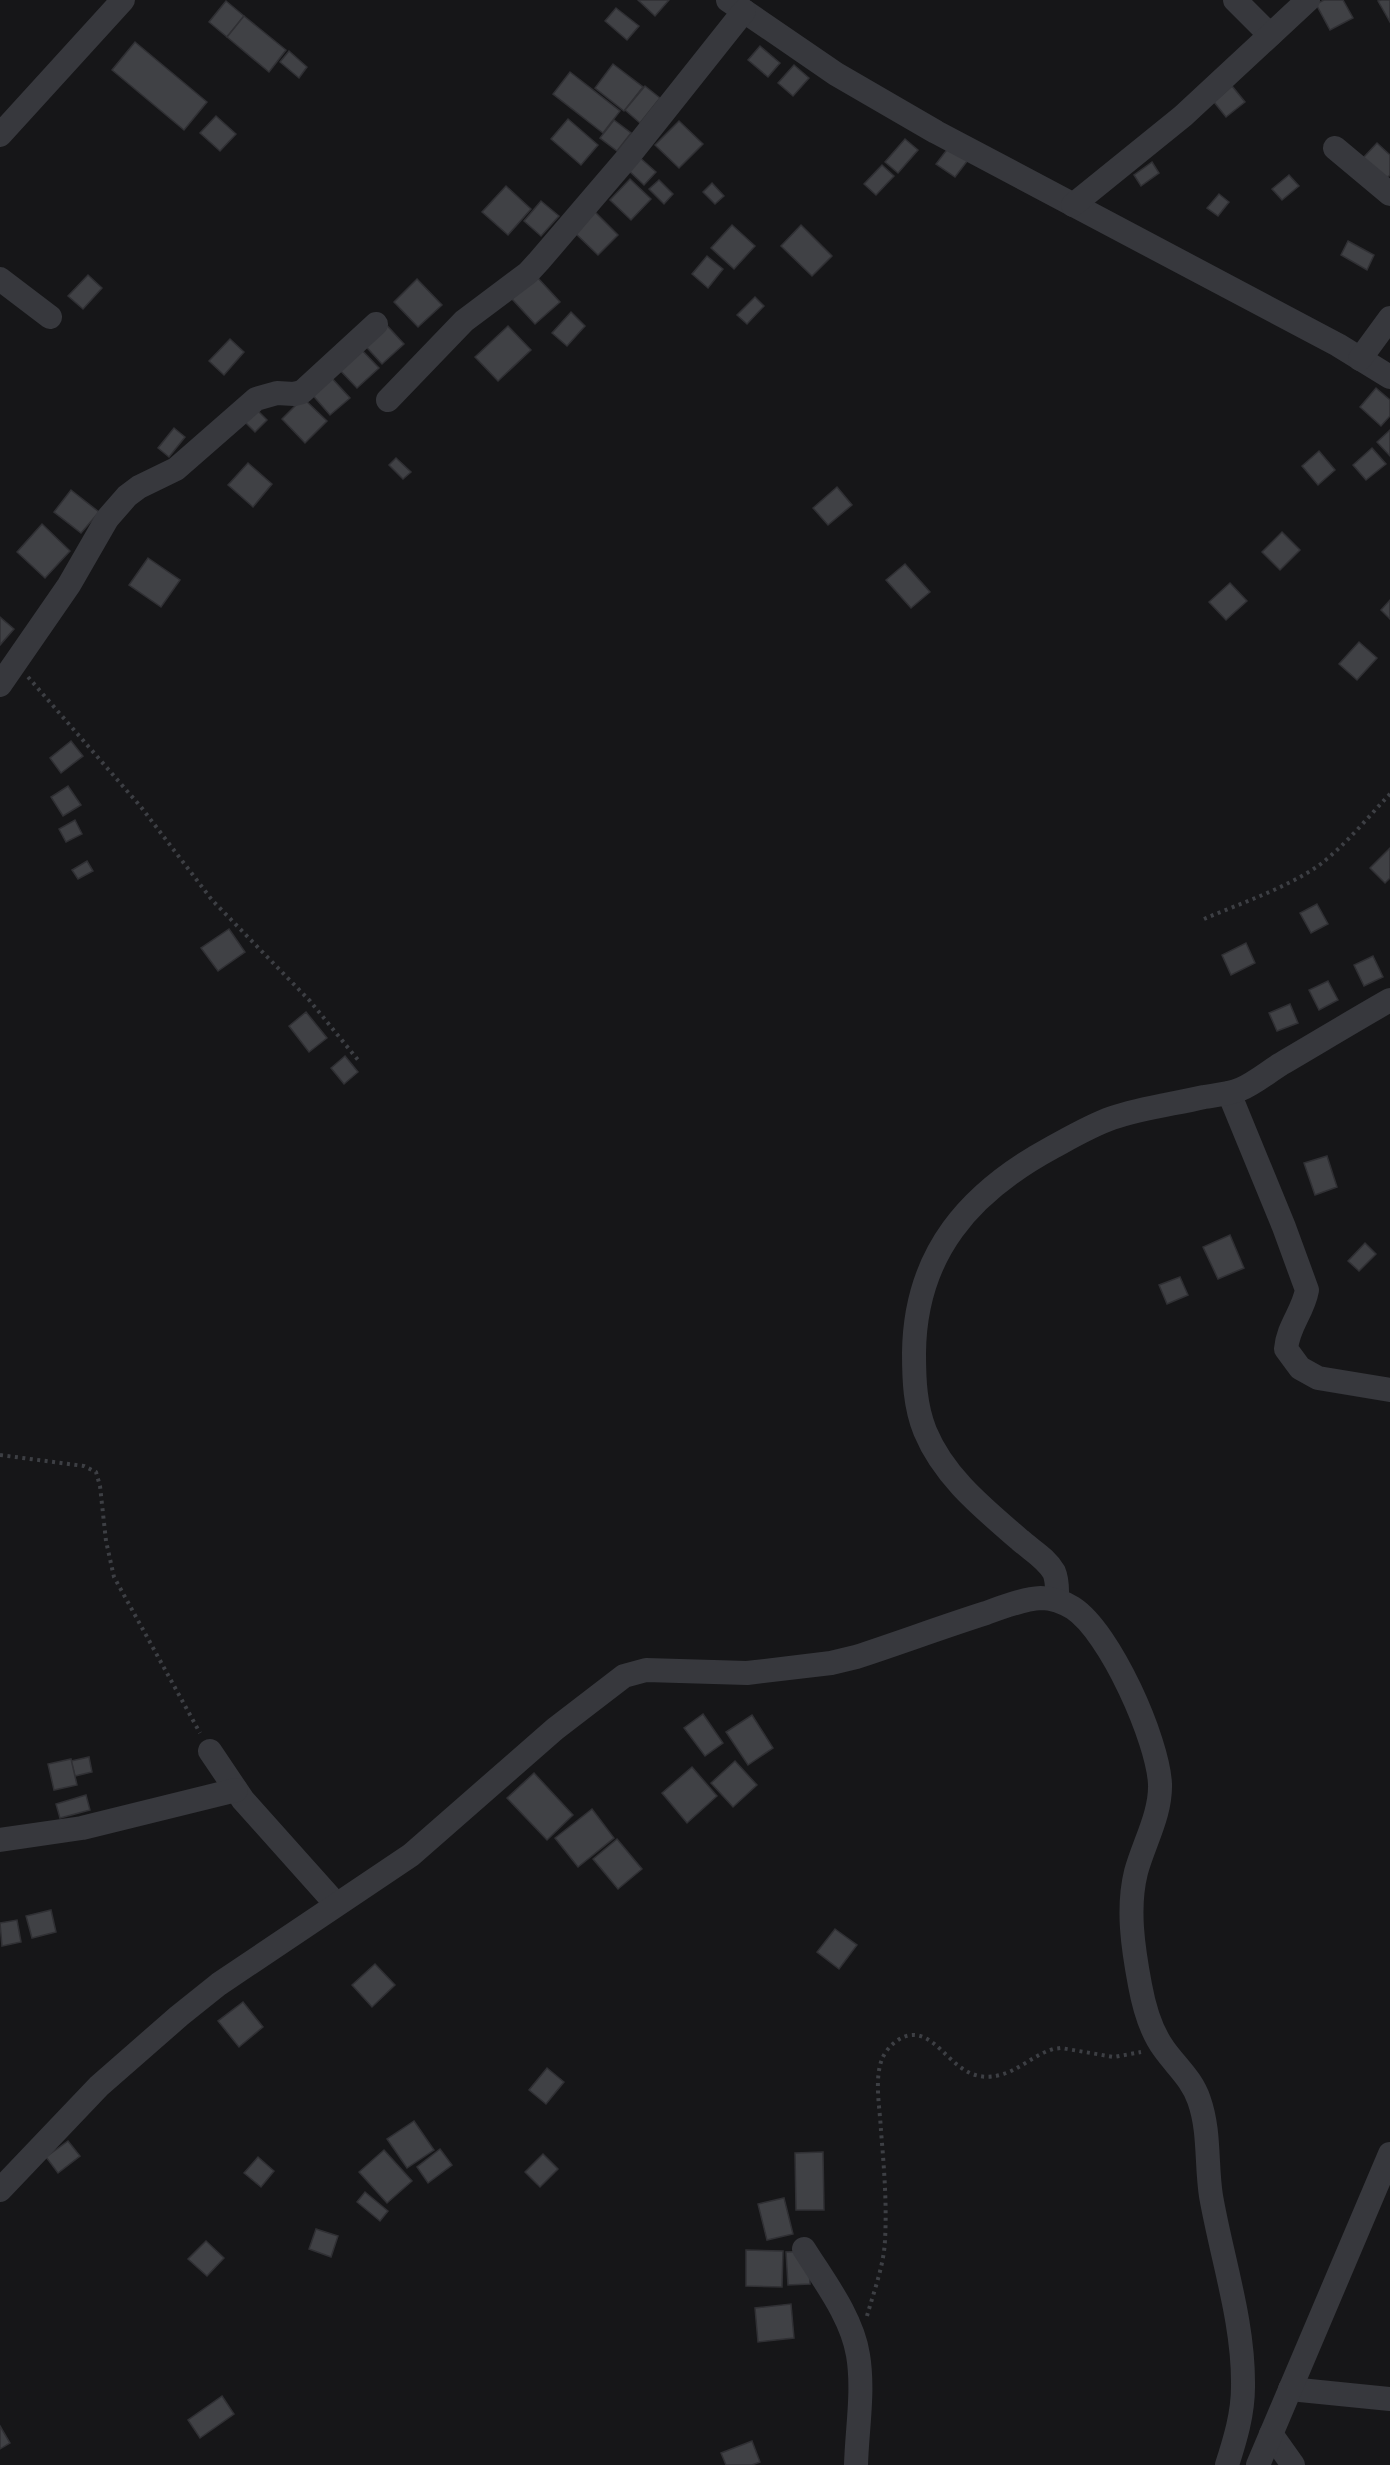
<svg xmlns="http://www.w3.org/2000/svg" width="1390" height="2465" font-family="'Open Sans',sans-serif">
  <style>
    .building { fill: #404145; stroke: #303034; stroke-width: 1.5 }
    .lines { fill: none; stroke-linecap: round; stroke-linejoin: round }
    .path { stroke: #3d3f44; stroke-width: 4; stroke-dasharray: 3 4.5; stroke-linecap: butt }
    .minor { stroke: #37383d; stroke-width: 24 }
  </style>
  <rect width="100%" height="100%" fill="#161618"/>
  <g class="building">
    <path d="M638,0H669L655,16Z"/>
    <path d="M1324,0H1343L1353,18L1330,30L1316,4Z"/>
    <path d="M1381,0H1390V22L1378,1Z"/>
    <path d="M226,1L244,16L227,37L209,22Z"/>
    <path d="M616,8L639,26L627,40L605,21Z"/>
    <path d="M244,16L286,50L269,72L227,37Z"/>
    <path d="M135,42L207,102L184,130L112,70Z"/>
    <path d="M760,46L780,63L768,77L748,60Z"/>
    <path d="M289,51L307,67L299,78L280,62Z"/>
    <path d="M613,64L643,87L624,111L595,88Z"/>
    <path d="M794,65L809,78L793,96L778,83Z"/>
    <path d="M570,72L620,111L603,133L553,94Z"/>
    <path d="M645,86L660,98L640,123L625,110Z"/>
    <path d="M1232,86L1245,102L1226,117L1214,102Z"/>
    <path d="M216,116L236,134L220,151L200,133Z"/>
    <path d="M568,119L598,145L581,165L551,139Z"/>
    <path d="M614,120L631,133L617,151L600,138Z"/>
    <path d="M679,121L703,144L679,168L655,145Z"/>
    <path d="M905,139L918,150L898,173L885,162Z"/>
    <path d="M1377,143L1390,155V175L1386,179L1363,158Z"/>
    <path d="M949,147L968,160L955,177L936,164Z"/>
    <path d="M638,156L656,172L644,185L626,168Z"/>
    <path d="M1152,162L1159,173L1141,186L1134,175Z"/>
    <path d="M882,165L894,176L876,195L864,184Z"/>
    <path d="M1289,175L1299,186L1282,200L1272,189Z"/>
    <path d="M630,179L651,199L631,220L610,200Z"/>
    <path d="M659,180L673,194L664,204L649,189Z"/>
    <path d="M712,183L724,196L715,204L703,192Z"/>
    <path d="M506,186L531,209L508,235L482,212Z"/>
    <path d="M1219,194L1229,202L1218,216L1207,208Z"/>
    <path d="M541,201L559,216L541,236L524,221Z"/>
    <path d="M593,210L618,235L598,255L573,231Z"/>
    <path d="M732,225L755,246L734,269L711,248Z"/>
    <path d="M801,225L832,256L812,276L781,246Z"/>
    <path d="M1348,241L1374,255L1367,270L1341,255Z"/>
    <path d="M707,256L723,269L708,288L692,274Z"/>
    <path d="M88,275L102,288L83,309L68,296Z"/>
    <path d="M537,277L560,302L535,324L512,299Z"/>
    <path d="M417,279L442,305L418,327L394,302Z"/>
    <path d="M755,297L764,306L747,324L737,315Z"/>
    <path d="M571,312L585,326L567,346L552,333Z"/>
    <path d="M381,319L404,344L382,364L359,339Z"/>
    <path d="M508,326L531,350L498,381L475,357Z"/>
    <path d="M230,339L244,352L224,375L209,361Z"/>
    <path d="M357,345L379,368L357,388L335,365Z"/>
    <path d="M329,375L350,398L330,415L310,392Z"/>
    <path d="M1376,388L1390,400V416L1381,426L1360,407Z"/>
    <path d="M303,398L327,421L305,443L282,419Z"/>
    <path d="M253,406L267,420L255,432L241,418Z"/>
    <path d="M174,428L185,437L169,457L158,448Z"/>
    <path d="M1390,430V456L1377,442Z"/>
    <path d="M1372,448L1386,464L1366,480L1353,465Z"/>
    <path d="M1319,451L1335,470L1318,485L1302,466Z"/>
    <path d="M396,458L411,472L403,479L389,465Z"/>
    <path d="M248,463L272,484L253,507L228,485Z"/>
    <path d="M837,487L852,505L828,525L813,508Z"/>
    <path d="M71,490L99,512L81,533L54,512Z"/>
    <path d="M42,524L70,551L45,578L17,552Z"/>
    <path d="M1282,532L1300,550L1280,570L1262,552Z"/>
    <path d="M148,558L180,580L161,607L129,585Z"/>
    <path d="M905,564L930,592L911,608L886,580Z"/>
    <path d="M1230,583L1247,601L1226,620L1209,602Z"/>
    <path d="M1390,600V619L1381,610Z"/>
    <path d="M0,617L14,629L0,645Z"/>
    <path d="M1359,642L1377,658L1357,680L1339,664Z"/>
    <path d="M71,741L83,756L61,773L50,758Z"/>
    <path d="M68,786L81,805L63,816L51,797Z"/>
    <path d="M75,820L82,834L66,842L59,829Z"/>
    <path d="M1390,848V878L1385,883L1370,868Z"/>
    <path d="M87,861L93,871L78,879L72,870Z"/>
    <path d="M1317,904L1328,924L1311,933L1300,913Z"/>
    <path d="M229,929L245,952L218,971L201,948Z"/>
    <path d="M1246,943L1255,963L1231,975L1222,955Z"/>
    <path d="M1373,956L1383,977L1364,986L1354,965Z"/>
    <path d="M1328,981L1338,1000L1319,1010L1309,990Z"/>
    <path d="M1290,1004L1298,1023L1277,1031L1269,1013Z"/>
    <path d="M306,1012L327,1038L309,1052L289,1026Z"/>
    <path d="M345,1056L358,1072L344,1084L331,1068Z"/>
    <path d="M1327,1156L1337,1187L1315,1195L1304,1163Z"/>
    <path d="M1230,1235L1244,1268L1218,1279L1203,1247Z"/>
    <path d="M1365,1243L1376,1254L1359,1271L1348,1261Z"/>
    <path d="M1180,1277L1188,1295L1167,1304L1159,1285Z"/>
    <path d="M703,1714L723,1743L705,1756L684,1728Z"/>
    <path d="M752,1715L773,1748L748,1765L726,1732Z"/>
    <path d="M89,1757L92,1772L75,1776L71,1761Z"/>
    <path d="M71,1759L77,1785L54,1790L48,1764Z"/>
    <path d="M735,1761L757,1785L733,1807L711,1783Z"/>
    <path d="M692,1767L717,1796L687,1823L662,1793Z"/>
    <path d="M534,1773L573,1815L547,1840L507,1798Z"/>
    <path d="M86,1795L90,1810L60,1818L56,1804Z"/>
    <path d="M592,1809L614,1838L578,1867L555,1838Z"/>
    <path d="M617,1839L642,1869L618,1889L593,1859Z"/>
    <path d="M51,1910L56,1932L32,1938L26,1916Z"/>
    <path d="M17,1920L21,1942L2,1946L0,1923Z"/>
    <path d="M835,1929L857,1945L839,1969L817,1952Z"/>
    <path d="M375,1964L395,1985L372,2007L352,1985Z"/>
    <path d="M243,2002L263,2027L239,2047L218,2021Z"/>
    <path d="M547,2068L564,2082L546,2104L529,2090Z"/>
    <path d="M414,2121L434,2150L407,2168L387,2139Z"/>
    <path d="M68,2141L80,2156L58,2173L46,2157Z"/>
    <path d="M440,2149L452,2165L428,2183L417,2167Z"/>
    <path d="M384,2150L412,2181L387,2203L359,2172Z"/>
    <path d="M823,2152L824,2210H796L795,2153Z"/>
    <path d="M543,2154L558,2169L540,2187L525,2172Z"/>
    <path d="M258,2157L274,2171L261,2187L244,2173Z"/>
    <path d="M365,2192L388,2211L380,2221L357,2202Z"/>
    <path d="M784,2198L793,2234L767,2240L758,2204Z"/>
    <path d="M316,2229L338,2236L331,2257L309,2249Z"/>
    <path d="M206,2241L224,2258L207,2276L188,2259Z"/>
    <path d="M746,2250L783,2251L782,2287L746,2286Z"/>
    <path d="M808,2251L810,2284L788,2285L786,2252Z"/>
    <path d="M791,2304L794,2338L758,2342L755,2308Z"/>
    <path d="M222,2396L234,2414L200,2438L188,2420Z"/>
    <path d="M0,2426L10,2443L0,2449Z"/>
    <path d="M752,2441L760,2462L752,2465H726L721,2453Z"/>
  </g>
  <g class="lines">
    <g class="path">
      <path d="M28,677L141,807L212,900L310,1001L358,1060"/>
      <path d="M1204,919C1241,903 1284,889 1318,866C1345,846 1367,818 1390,794"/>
      <path d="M0,1455L84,1466L96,1472L100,1486L106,1541L114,1577L200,1733"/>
      <path d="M867,2316C874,2291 884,2265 885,2240C887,2204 884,2167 881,2131C880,2108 874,2080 882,2059C887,2047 900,2035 913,2035C943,2035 956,2087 1000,2075C1019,2070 1034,2055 1053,2049L1061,2048L1114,2057L1141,2052"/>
    </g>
    <g class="minor">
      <path d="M728,0L836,74L936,132L1338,345L1390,377"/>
      <path d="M1235,0L1270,35"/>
      <path d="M0,135L123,0"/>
      <path d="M1335,148L1390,194"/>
      <path d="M1073,205L1183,116L1308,0"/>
      <path d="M0,279L50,317"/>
      <path d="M1360,359L1390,318"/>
      <path d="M388,400L464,321L528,273L539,261L628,157L744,11"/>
      <path d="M0,685L69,585L107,519L127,496L139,487L176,469L256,399L277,393L294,394L302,392L376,324"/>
      <path d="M1229,1093L1284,1227L1307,1290C1303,1312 1288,1326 1286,1349L1300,1368L1318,1378L1390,1390"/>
      <path d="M1057,1600C1057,1591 1058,1581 1054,1572C1046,1558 1031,1550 1020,1540C983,1508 944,1477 925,1431C915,1406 914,1380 914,1353C915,1253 970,1192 1053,1147C1073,1136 1092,1125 1112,1118C1142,1108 1174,1104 1204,1097C1216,1095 1229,1094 1241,1089C1255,1083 1268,1072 1281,1064C1317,1043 1353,1021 1390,1000"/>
      <path d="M210,1751L243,1800L336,1904"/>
      <path d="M0,1840L82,1828L236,1790"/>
      <path d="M0,2190L99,2086L179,2016L219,1984L411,1855L555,1729L624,1676L646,1670L747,1673L831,1663L856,1657C899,1643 942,1627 986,1613C1002,1607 1023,1599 1041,1598C1052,1598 1063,1602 1073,1608C1110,1632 1158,1740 1160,1784C1161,1814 1144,1843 1136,1872C1127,1908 1133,1948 1140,1985C1144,2007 1150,2030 1164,2049C1176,2066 1192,2079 1199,2100C1210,2131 1206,2164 1211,2196C1222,2259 1244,2322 1243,2387C1243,2414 1235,2440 1227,2465"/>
      <path d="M804,2249C824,2281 852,2317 858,2355C864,2391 857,2429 856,2465"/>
      <path d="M1290,2389L1390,2399"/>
      <path d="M1271,2434L1293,2465"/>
      <path d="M1258,2465L1390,2154"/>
    </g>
  </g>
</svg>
